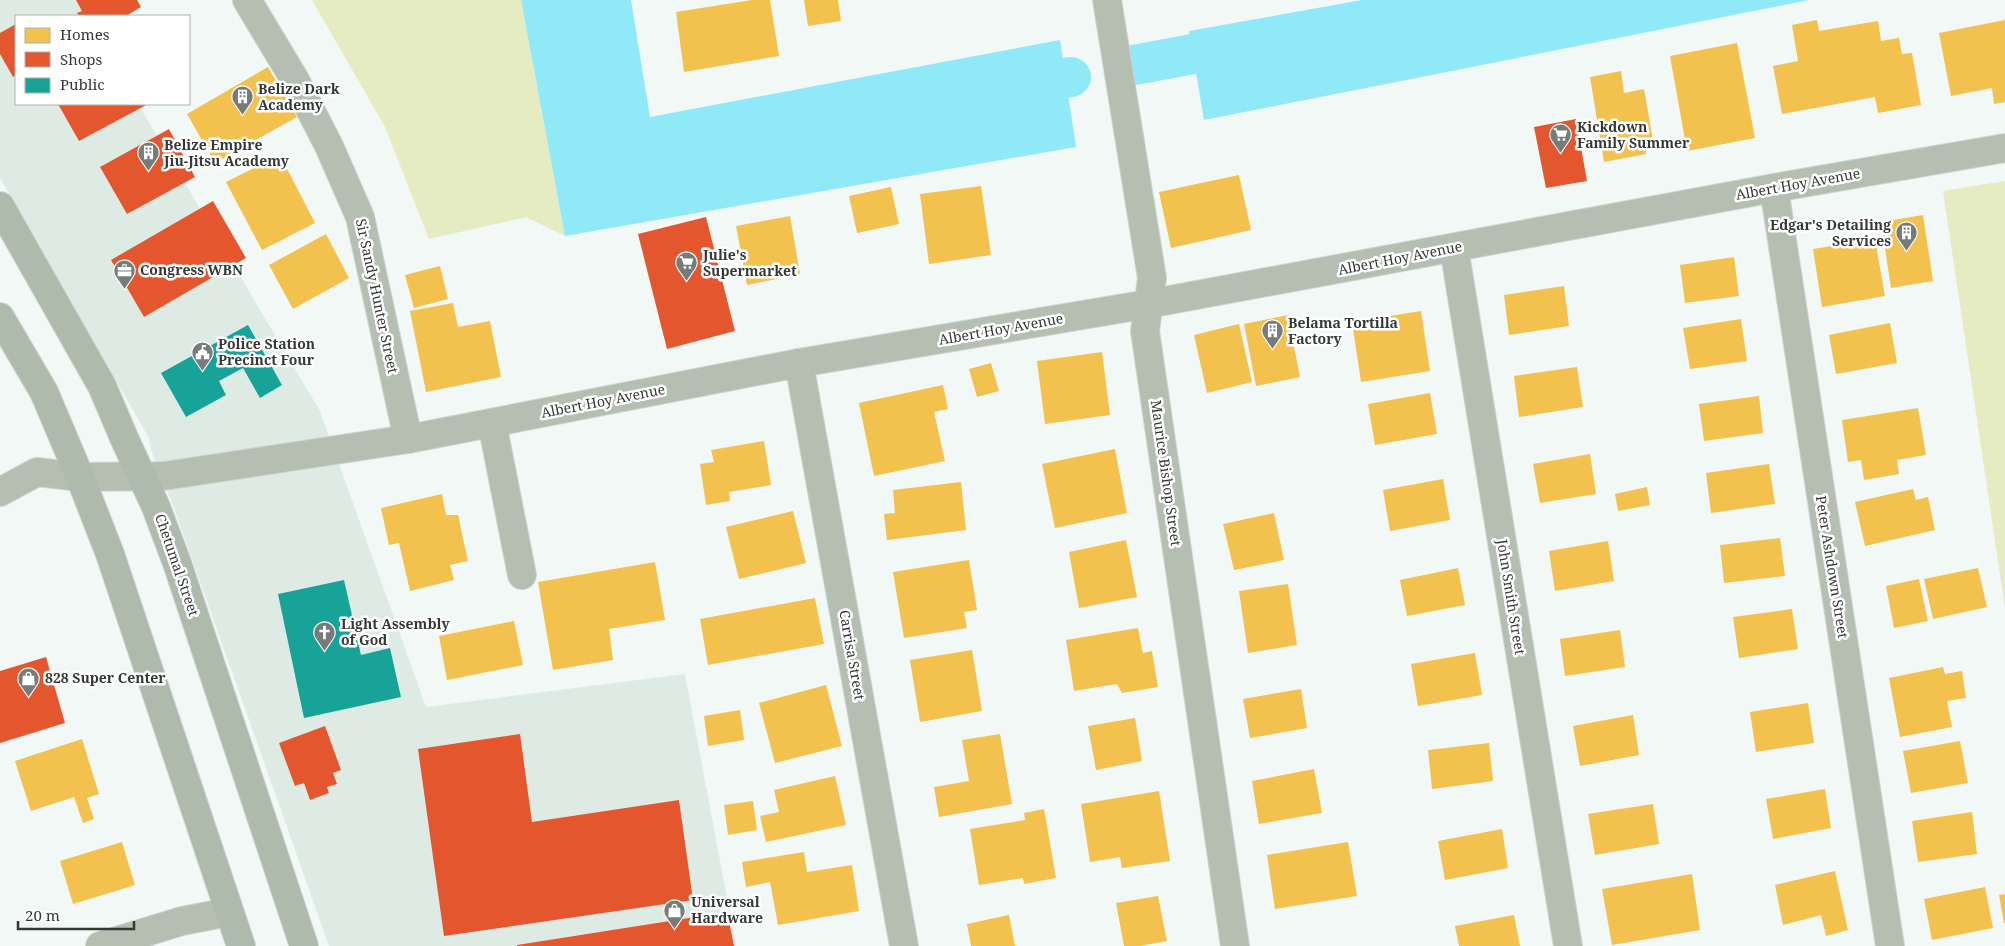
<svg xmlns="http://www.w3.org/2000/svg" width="2005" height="946" font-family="'Noto Serif',serif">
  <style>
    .built { fill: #deebe4 }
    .green { fill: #e6ecc1 }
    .water { fill: #90e9f7 }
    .homes { fill: #f2c14e }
    .shops { fill: #e4572e }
    .public { fill: #17a398 }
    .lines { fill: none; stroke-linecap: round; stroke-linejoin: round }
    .canal { stroke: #90e9f7; stroke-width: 40 }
    .minor-casing { stroke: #d1d5d3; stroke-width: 30 }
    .highway-casing { stroke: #d1d5d3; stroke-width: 30 }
    .minor { stroke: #b4beb1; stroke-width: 28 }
    .highway { stroke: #aebaab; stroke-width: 28 }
    .labels { text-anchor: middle; stroke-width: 5; stroke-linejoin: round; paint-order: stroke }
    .poi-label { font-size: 14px; font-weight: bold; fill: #343936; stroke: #fff; text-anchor: start }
    .street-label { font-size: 14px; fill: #343936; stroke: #fff }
  </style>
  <rect width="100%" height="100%" fill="#f2f8f5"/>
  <path class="built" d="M0,0H77L86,16H16V104H138L320,411L426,707L685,674L736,946H329L174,508L151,450L149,438L0,178Z"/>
  <g class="green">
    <path d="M312,0H521L565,236L526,217L429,239L385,127Z"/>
    <path d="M2005,181V608L1943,191Z"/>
  </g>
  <g class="water">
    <path d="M521,0H631L650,117L1060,40L1076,147L565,236Z"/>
    <path d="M1362,0H1809L1204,120L1189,31Z"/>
  </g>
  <g class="homes">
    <path d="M752,0H770L779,56L684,72L676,12Z"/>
    <path d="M804,0H838L841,21L808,26Z"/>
    <path d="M1817,20L1819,31L1878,21L1881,41L1899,38L1902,54L1912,53L1921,105L1878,113L1875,97L1782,114L1773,66L1798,61L1792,25Z"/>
    <path d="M2005,20V102L1994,104L1992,88L1951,96L1939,33Z"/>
    <path d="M1737,43L1755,138L1687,151L1670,56Z"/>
    <path d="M268,67L297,117L215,163L187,114Z"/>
    <path d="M1621,71L1624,93L1644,89L1654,146L1645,147L1646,154L1604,162L1590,77Z"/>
    <path d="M280,155L315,223L262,250L226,182Z"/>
    <path d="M1239,175L1251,230L1171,248L1159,192Z"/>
    <path d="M981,186L991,255L929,264L920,194Z"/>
    <path d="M891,187L899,224L857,233L849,196Z"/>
    <path d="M1923,215L1933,281L1891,288L1881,222Z"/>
    <path d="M790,216L800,274L747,285L736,226Z"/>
    <path d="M326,234L349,278L293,309L269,265Z"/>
    <path d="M1875,239L1885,296L1822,307L1813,249Z"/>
    <path d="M1734,257L1739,296L1685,303L1680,265Z"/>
    <path d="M440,266L448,299L414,308L405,275Z"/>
    <path d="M1564,286L1569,326L1509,335L1504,295Z"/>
    <path d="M453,303L458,327L490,321L501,377L426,392L410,311Z"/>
    <path d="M1421,311L1430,371L1361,382L1352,322Z"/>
    <path d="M1288,315L1300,377L1256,386L1244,324Z"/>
    <path d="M1741,319L1747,361L1690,369L1683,328Z"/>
    <path d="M1890,323L1897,363L1836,374L1829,335Z"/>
    <path d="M1239,324L1252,382L1207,393L1194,335Z"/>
    <path d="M1102,352L1110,415L1045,424L1037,361Z"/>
    <path d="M991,363L999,391L977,397L969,369Z"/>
    <path d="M1577,367L1583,407L1519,417L1514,376Z"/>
    <path d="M943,385L948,409L934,412L945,461L874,476L859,403Z"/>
    <path d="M1430,393L1437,434L1375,445L1368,404Z"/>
    <path d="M1759,396L1763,433L1704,441L1699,404Z"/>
    <path d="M1918,408L1926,455L1897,460L1899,474L1864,480L1861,460L1848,462L1842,420Z"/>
    <path d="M764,441L771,485L729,492L730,501L706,505L700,464L714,462L711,450Z"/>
    <path d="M1115,449L1127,513L1055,528L1042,464Z"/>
    <path d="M1590,454L1596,494L1540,503L1533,464Z"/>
    <path d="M1769,464L1775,504L1711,513L1706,473Z"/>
    <path d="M1443,479L1450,520L1390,531L1383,490Z"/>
    <path d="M961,482L966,530L887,540L884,514L895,513L893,490Z"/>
    <path d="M1647,487L1650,505L1618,511L1615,494Z"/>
    <path d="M1913,489L1916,500L1928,497L1935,530L1865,546L1855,502Z"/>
    <path d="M442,494L446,515H458L468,561L450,565L454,580L410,591L399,543L389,545L381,508Z"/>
    <path d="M793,511L806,563L739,579L726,527Z"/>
    <path d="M1274,513L1284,560L1234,570L1223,524Z"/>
    <path d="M1780,538L1785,576L1724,583L1720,545Z"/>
    <path d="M1126,540L1137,597L1079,608L1069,552Z"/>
    <path d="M1608,541L1614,581L1555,591L1549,551Z"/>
    <path d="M969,560L977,610L964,612L967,628L904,638L893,572Z"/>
    <path d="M655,562L665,620L609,629L613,660L553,670L538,582Z"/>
    <path d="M1458,568L1465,605L1407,616L1400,580Z"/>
    <path d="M1978,568L1987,607L1933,619L1924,579Z"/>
    <path d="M1919,579L1928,621L1894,628L1886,586Z"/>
    <path d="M1288,584L1297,645L1248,653L1239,591Z"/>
    <path d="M815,598L824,644L708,665L700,619Z"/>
    <path d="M1792,609L1798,649L1739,658L1733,617Z"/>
    <path d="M514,621L523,665L447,680L439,636Z"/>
    <path d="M1138,628L1143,653L1152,651L1158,687L1122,693L1117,684L1074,691L1066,640Z"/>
    <path d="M1620,630L1625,667L1565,676L1560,639Z"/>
    <path d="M972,650L982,711L920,722L910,660Z"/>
    <path d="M1475,653L1482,695L1418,706L1411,664Z"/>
    <path d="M1943,667L1945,674L1962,671L1966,698L1947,701L1952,727L1900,737L1889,678Z"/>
    <path d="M826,685L842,746L775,763L759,703Z"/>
    <path d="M1301,689L1307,728L1250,738L1243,699Z"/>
    <path d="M1808,703L1814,743L1756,752L1750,712Z"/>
    <path d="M740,710L744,740L708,746L704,716Z"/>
    <path d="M1633,715L1639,755L1580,766L1573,726Z"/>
    <path d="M1135,718L1142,761L1096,770L1088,726Z"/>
    <path d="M1000,734L1012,804L939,817L934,787L969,781L962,740Z"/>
    <path d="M82,739L99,794L87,798L94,819L83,823L74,797L31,811L15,761Z"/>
    <path d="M1960,741L1968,783L1911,793L1903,751Z"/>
    <path d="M1489,743L1493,781L1432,789L1428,750Z"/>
    <path d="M1314,769L1322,813L1259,824L1252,781Z"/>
    <path d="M835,776L846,825L766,842L760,816L779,812L774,790Z"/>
    <path d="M1825,789L1831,828L1773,839L1766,799Z"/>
    <path d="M1159,791L1170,861L1122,868L1120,857L1090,862L1081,804Z"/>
    <path d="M753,801L757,830L728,835L724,805Z"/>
    <path d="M1653,804L1659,844L1595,855L1588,814Z"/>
    <path d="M1044,809L1056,878L1024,884L1023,878L979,885L970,829L1025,820L1024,813Z"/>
    <path d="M1972,812L1977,854L1918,862L1912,821Z"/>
    <path d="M1502,829L1508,868L1445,880L1438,841Z"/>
    <path d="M122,842L135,885L73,904L60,861Z"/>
    <path d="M1348,842L1357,896L1275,909L1267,855Z"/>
    <path d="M804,852L807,872L852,865L859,911L778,925L770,882L746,887L742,862Z"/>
    <path d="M1835,871L1848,930L1826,936L1821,915L1783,925L1775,885Z"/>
    <path d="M1692,874L1700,930L1612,945L1602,889Z"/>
    <path d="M1985,887L1993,928L1932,940L1924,899Z"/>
    <path d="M2005,894V923H2004L1999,895Z"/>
    <path d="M1158,896L1167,941L1140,946H1124L1116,903Z"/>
    <path d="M1009,915L1015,946H971L967,924Z"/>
    <path d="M1514,915L1520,946H1459L1455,926Z"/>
  </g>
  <g class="shops">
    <path d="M76,0H137L141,7L126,16H79L77,13L82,11Z"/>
    <path d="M16,24V75L13,77L0,54V33Z"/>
    <path d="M58,104H148L79,141Z"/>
    <path d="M1576,119L1587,181L1546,188L1534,127Z"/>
    <path d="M169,129L195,177L127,214L100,167Z"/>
    <path d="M213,201L246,258L144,317L111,260Z"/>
    <path d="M706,217L735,331L667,349L638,234Z"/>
    <path d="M46,657L65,723L0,743V671Z"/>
    <path d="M325,726L341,770L333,773L337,784L327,787L329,793L310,800L304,783L295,786L279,743Z"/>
    <path d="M520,734L532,822L679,800L693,900L444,936L418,749Z"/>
    <path d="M727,912L734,946H517V945Z"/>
  </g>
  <g class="public">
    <path d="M248,325L282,385L260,398L243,368L219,381L226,395L186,417L161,373Z"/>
    <path d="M344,580L361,655L390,648L401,697L304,718L278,594Z"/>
  </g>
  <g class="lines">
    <g class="canal">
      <path d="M1134,65L1246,44"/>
      <path d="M1011,88L1071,77"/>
    </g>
    <defs>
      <g id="minor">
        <path d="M247,0L295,80L329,146L360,217L408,439"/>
        <path d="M1107,0L1152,278L1145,331L1235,946"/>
        <path d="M1774,188L1890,946"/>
        <path d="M1454,248L1568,946"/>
        <path d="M799,363L904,946"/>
        <path d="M492,423L522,575"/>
        <path d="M0,492L37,472L80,477L164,476L408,439L799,363L1148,304L1774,188L2005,148"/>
        <path d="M100,946L182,921L229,912"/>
      </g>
      <g id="highway">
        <path d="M0,206L102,386L125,440L156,507L177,563L304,946"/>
        <path d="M0,317L44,392L80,477L110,554L241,946"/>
      </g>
    </defs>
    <use href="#minor" class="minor-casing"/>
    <use href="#highway" class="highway-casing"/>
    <use href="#minor" class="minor"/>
    <use href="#highway" class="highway"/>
  </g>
  <defs>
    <symbol id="building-pin" viewBox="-11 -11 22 30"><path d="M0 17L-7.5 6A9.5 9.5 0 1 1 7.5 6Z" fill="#767c79" stroke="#fff"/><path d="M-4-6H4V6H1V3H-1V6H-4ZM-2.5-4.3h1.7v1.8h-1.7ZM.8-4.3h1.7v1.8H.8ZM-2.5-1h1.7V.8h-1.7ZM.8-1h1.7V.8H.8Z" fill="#fff"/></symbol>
    <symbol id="supermarket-pin" viewBox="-11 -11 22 30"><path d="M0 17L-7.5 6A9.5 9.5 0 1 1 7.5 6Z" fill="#767c79" stroke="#fff"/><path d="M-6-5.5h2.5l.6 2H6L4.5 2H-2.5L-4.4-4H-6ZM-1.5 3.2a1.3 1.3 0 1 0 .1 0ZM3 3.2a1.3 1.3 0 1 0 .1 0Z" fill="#fff"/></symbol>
    <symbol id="office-pin" viewBox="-11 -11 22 30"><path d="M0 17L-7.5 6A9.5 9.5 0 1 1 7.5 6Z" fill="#767c79" stroke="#fff"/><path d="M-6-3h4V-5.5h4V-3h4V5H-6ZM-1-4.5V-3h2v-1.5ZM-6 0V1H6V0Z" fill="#fff"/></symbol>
    <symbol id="civic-pin" viewBox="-11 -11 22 30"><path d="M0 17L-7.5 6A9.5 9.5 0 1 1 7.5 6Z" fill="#767c79" stroke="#fff"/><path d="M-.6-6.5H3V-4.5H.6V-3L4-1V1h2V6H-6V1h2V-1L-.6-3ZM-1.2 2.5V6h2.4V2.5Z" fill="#fff"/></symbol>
    <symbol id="church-pin" viewBox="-11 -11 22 30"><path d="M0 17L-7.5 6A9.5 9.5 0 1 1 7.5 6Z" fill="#767c79" stroke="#fff"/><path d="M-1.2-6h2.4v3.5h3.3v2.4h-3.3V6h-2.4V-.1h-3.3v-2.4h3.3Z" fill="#fff"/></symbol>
    <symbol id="shop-pin" viewBox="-11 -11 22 30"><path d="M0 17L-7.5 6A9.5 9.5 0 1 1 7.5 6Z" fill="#767c79" stroke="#fff"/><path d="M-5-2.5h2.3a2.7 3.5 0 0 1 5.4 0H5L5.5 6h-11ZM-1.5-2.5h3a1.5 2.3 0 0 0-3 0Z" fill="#fff"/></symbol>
  </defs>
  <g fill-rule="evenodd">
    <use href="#building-pin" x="230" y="84" width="25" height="34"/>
    <use href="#supermarket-pin" x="1548" y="122" width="25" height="34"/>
    <use href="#building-pin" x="136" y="140" width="25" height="34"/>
    <use href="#building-pin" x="1894" y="220" width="25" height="34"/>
    <use href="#supermarket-pin" x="674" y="250" width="25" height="34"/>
    <use href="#office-pin" x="112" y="258" width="25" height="34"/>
    <use href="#building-pin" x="1260" y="318" width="25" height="34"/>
    <use href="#civic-pin" x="190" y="340" width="25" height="34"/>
    <use href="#church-pin" x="312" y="620" width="25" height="34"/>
    <use href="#shop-pin" x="16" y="666" width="25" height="34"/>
    <use href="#shop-pin" x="662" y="898" width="25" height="34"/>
  </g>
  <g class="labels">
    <g class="poi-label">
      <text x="258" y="94">Belize Dark<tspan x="258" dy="16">Academy</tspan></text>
      <text x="1577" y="132">Kickdown<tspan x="1577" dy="16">Family Summer</tspan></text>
      <text x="164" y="150">Belize Empire<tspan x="164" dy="16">Jiu-Jitsu Academy</tspan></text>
      <text x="1891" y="230" text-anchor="end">Edgar's Detailing<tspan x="1891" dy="16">Services</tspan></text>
      <text x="703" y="260">Julie's<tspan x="703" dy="16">Supermarket</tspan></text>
      <text x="140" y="275">Congress WBN</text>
      <text x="1288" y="328">Belama Tortilla<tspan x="1288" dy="16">Factory</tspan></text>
      <text x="218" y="349">Police Station<tspan x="218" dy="16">Precinct Four</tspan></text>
      <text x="341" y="629">Light Assembly<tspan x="341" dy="16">of God</tspan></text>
      <text x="45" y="683">828 Super Center</text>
      <text x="691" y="907">Universal<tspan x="691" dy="16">Hardware</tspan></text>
    </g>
    <g class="street-label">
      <text transform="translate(1798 184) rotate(-10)" y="5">Albert Hoy Avenue</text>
      <text transform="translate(1400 258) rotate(-11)" y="5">Albert Hoy Avenue</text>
      <text transform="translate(377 296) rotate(78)" y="5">Sir Sandy Hunter Street</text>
      <text transform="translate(1001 329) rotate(-10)" y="5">Albert Hoy Avenue</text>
      <text transform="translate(603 401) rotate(-11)" y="5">Albert Hoy Avenue</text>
      <text transform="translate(1166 473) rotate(82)" y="5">Maurice Bishop Street</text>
      <text transform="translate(177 565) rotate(71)" y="5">Chetumal Street</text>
      <text transform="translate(1832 567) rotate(81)" y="5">Peter Ashdown Street</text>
      <text transform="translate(1511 597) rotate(81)" y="5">John Smith Street</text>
      <text transform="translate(852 655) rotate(80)" y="5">Carrisa Street</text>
    </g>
  </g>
  <rect x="15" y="15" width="175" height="90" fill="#ffffff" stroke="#aeb0af"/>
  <rect x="25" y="28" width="25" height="15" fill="#f2c14e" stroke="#aeb0af"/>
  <text x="60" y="40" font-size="15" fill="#343936">Homes</text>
  <rect x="25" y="52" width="25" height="15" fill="#e4572e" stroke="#aeb0af"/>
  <text x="60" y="65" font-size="15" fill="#343936">Shops</text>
  <rect x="25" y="78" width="25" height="15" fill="#17a398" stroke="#aeb0af"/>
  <text x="60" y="90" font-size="15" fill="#343936">Public</text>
  <path d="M18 921v8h116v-8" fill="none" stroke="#343936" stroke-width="2.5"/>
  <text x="25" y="921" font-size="15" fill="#343936" stroke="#ffffff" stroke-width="4" paint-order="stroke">20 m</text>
</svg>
